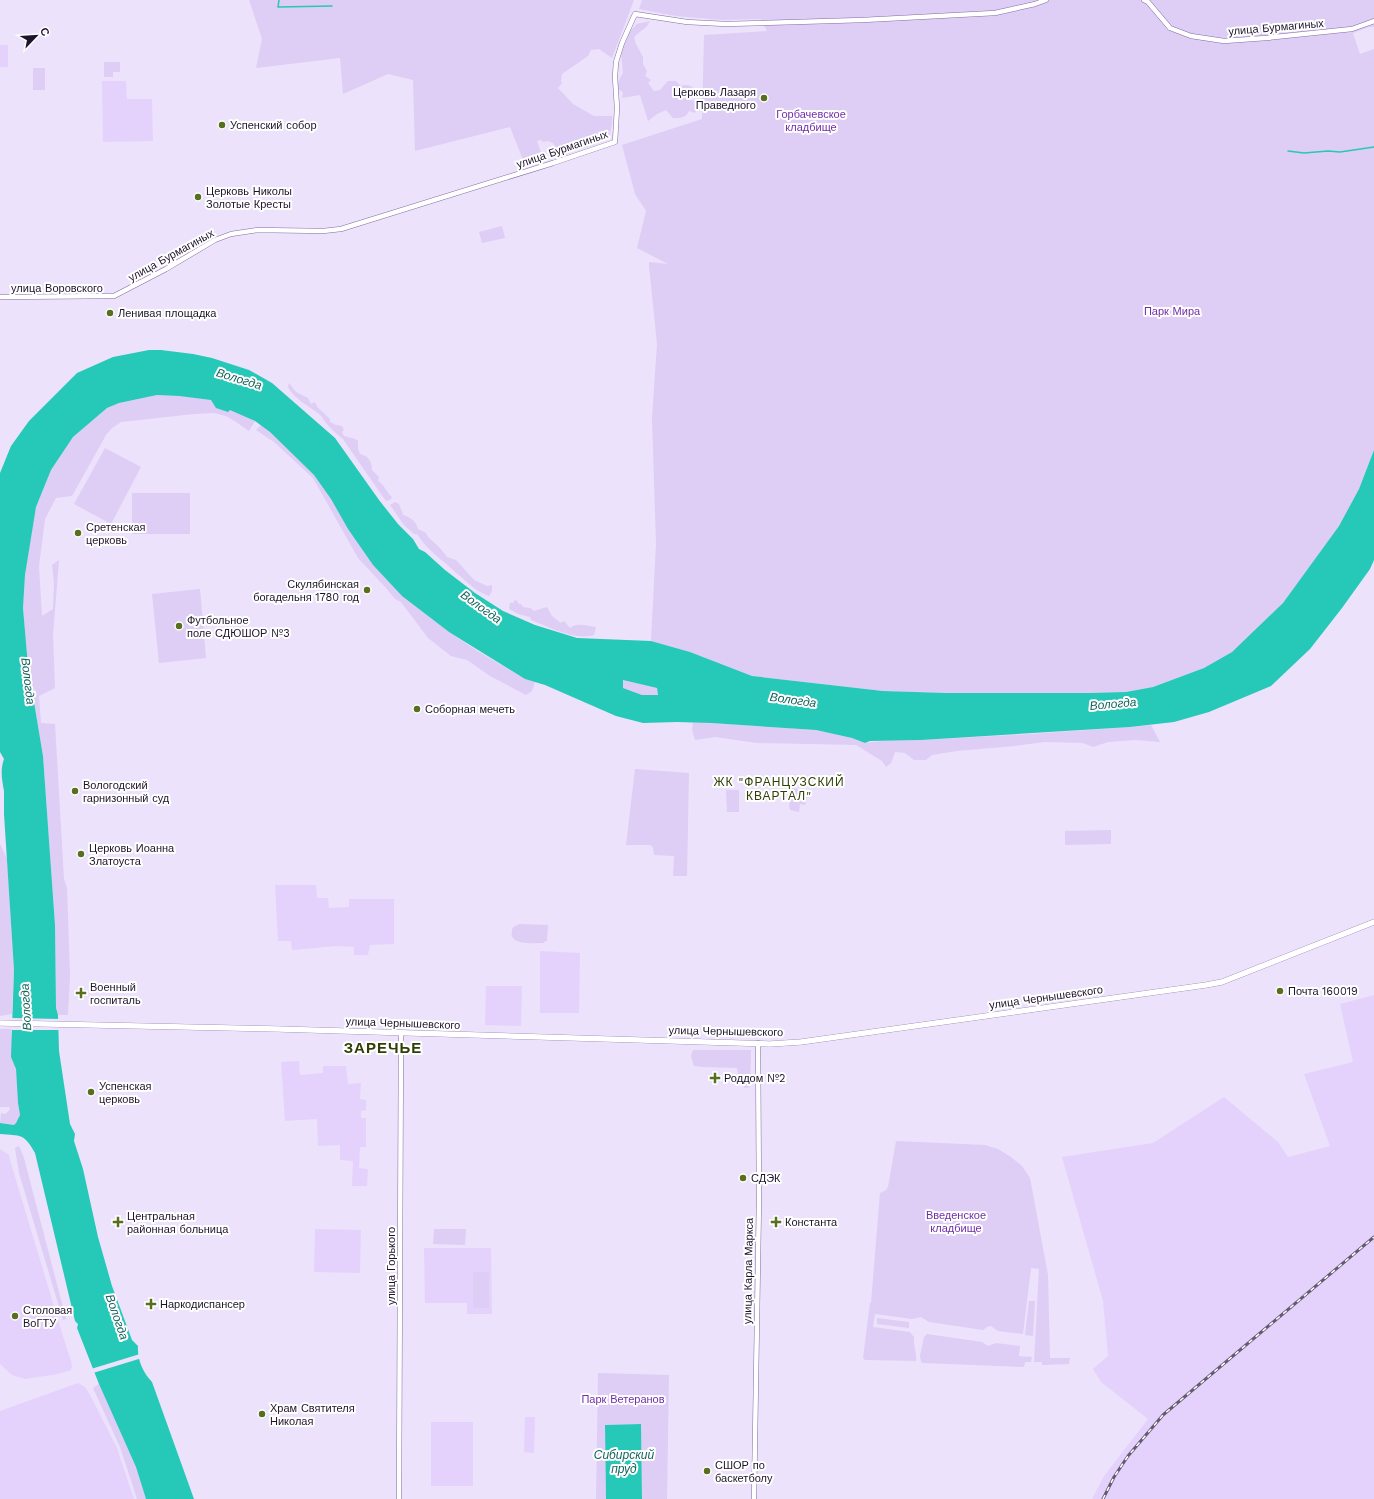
<svg xmlns="http://www.w3.org/2000/svg" width="1374" height="1499" font-family="'Work Sans',sans-serif">
  <style>
    .built { fill: #e4d2fc }
    .green { fill: #decdf5 }
    .water { fill: #26c8b8; fill-rule: evenodd }
    .pier { fill: #ece2fb }
    .lines { fill: none; stroke-linecap: round; stroke-linejoin: round }
    .stream { stroke: #26c8b8; stroke-width: 1.5 }
    .minor-casing { stroke: #846ca3; stroke-width: 5.5 }
    .major-casing { stroke: #846ca3; stroke-width: 6 }
    .minor { stroke: #fff; stroke-width: 4.5 }
    .major { stroke: #fff; stroke-width: 5.5 }
    .rail-casing { stroke: #645a71; stroke-width: 3 }
    .rail { stroke: #fff; stroke-width: 1.5; stroke-dasharray: 4.5; stroke-linecap: butt }
    .poi-dot { fill: #596f20; stroke: #fff; stroke-width: 1.5 }
    .labels { text-anchor: middle; stroke-width: 4; stroke-linejoin: round; paint-order: stroke }
    .street-label { font-size: 11px; fill: #1e142a; stroke: #fff }
    .poi-label { font-size: 11px; fill: #1e142a; stroke: #fff; text-anchor: start }
    .park-label { font-size: 11px; fill: #702daa; stroke: #fff }
    .water-label { font-size: 12px; font-style: italic; fill: #14655d; stroke: #fff }
    .neighbourhood-label { font-size: 12px; letter-spacing: 1px; fill: #303f06; stroke: #fff }
    .district-label { font-size: 15px; font-weight: bold; letter-spacing: 1px; fill: #303f06; stroke: #fff }
  </style>
  <rect width="100%" height="100%" fill="#ece2fb"/>
  <g class="built">
    <rect x="0" y="45" width="8" height="22"/>
    <path d="M102,81H126L127,99H152L153,141L103,142Z"/>
    <path d="M275,885H316L317,898H328L329,908L349,907V899H394V944L370,945L368,955H354V947L337,946L292,950L291,941H278Z"/>
    <path d="M540,951L580,953L579,1013H540Z"/>
    <path d="M486,986H522L521,1026L485,1025Z"/>
    <path d="M1374,995V1499H1092L1104,1476L1148,1419L1101,1382L1093,1369L1108,1356L1103,1301L1062,1157L1153,1143L1224,1097L1278,1142L1288,1157L1330,1146L1304,1074L1353,1062L1340,1004Z"/>
    <path d="M299,1061L300,1075L323,1073V1066H346L348,1084L361,1083L360,1099L366,1100V1110L361,1111V1118H366V1147H360L359,1168L368,1169L367,1186H352L353,1161L340,1160V1145L318,1146L317,1119L285,1121L281,1062Z"/>
    <path d="M0,1149L9,1155L12,1167L62,1333L71,1361L72,1367L71,1370L58,1374L25,1379L12,1375L0,1364Z"/>
    <path d="M315,1229L361,1230L360,1273L314,1272Z"/>
    <path d="M424,1248H491L492,1314H467V1303H425Z"/>
    <path d="M78,1383L85,1387L90,1395L117,1448L134,1499H0V1411Z"/>
    <path d="M525,1417H535L534,1453L524,1452Z"/>
    <rect x="431" y="1422" width="42" height="64"/>
  </g>
  <g class="green">
    <path d="M249,0H634L612,58L599,49L591,50L588,56L562,74L561,81L562,83L558,88L573,104L594,116H612C612,122 612,129 609,135C602,145 573,151 561,154L553,143L547,141L543,142L541,140L537,141L544,161L526,167L510,127L415,151L413,80L388,74L343,94L340,58L256,68L262,39Z"/>
    <path d="M642,0H1374V27H1369L1353,33L1360,54L1374,49V450L1359,489L1339,526L1283,603L1232,652L1204,668L1153,687L1126,692L1090,693H946L883,691L752,676L690,652L651,641L656,544L652,418L657,344L649,266V262L668,264L637,248L646,211L635,194L622,145L702,119L704,35L767,31L761,19L721,20L676,16L639,9Z"/>
    <path d="M650,21L647,26L634,37L636,44L643,57V64L647,71L645,76L651,80L648,83L654,91L660,90L668,81H676L681,86C687,84 691,85 695,90L689,100L697,101L698,107L695,113L689,111C686,118 680,118 673,118L666,110L657,114L648,121L640,95L622,98L623,92L618,89V82L623,73L621,53L625,41L630,31L637,24Z"/>
    <path d="M104,62H120V72H113V77H104Z"/>
    <rect x="33" y="68" width="12" height="22"/>
    <path d="M502,226L505,238L482,243L479,232Z"/>
    <path d="M289,383L296,392L308,398L311,404L315,402L317,407L330,419V422L336,425L342,426L344,430L342,432L344,436L355,439L358,441V449L360,454C368,456 372,461 372,470L379,477L378,481C384,484 386,492 392,497L390,500L386,501L381,494L343,439C337,434 332,430 327,424C324,421 322,416 319,414C309,406 293,398 288,387Z"/>
    <path d="M157,395L179,396L211,400L255,421L249,431L233,420L226,416L214,413L194,414L121,422L112,428L106,435L72,496L56,498L45,519L39,566L42,616L53,609L54,583L52,565L59,560L53,635L55,688L39,696L41,723L55,724L64,879L67,888L70,976L68,1015H58L56,1008L55,925L43,756L28,666L23,608L25,575L31,534L36,507L51,470L73,437L107,408L119,403Z"/>
    <path d="M261,425L270,432L314,475L331,499L348,529L373,565L402,596L449,632L479,652L525,679L535,682L532,691L526,695L490,676L467,660L451,656L442,649L428,638L401,602L395,599L386,588L358,558L313,478L274,442L256,430Z"/>
    <path d="M105,448L141,467L111,524L74,504Z"/>
    <rect x="132" y="493" width="58" height="41"/>
    <path d="M395,502L399,504L403,515C410,517 416,521 418,529L426,533L428,537L440,548L447,557L456,560L474,580L487,586L492,585V591L489,596C473,590 464,579 452,569C439,557 427,550 417,534H414L404,525L390,505Z"/>
    <path d="M200,589L206,658L159,663L152,594Z"/>
    <path d="M515,600L517,601L519,604H521L523,607L530,608L534,611L547,607L552,616L561,623L564,621L570,628C576,622 588,626 596,627L594,635C575,641 549,627 531,620L530,617L518,614L509,609L510,603H513Z"/>
    <path d="M623,680L657,688L658,695H642L623,688Z"/>
    <path d="M693,722L816,730L852,738L865,743L881,741L921,740L1031,734L1130,727L1151,725L1160,742L1136,740L1108,742L1093,747L1083,743L1044,742L1015,746L957,751L932,755L926,760H914L905,753L895,752L891,763L886,767L882,761L856,745L757,743L715,737L695,740L692,730Z"/>
    <path d="M635,769L689,773L687,876H673L674,856L654,855L653,847L650,845H626Z"/>
    <path d="M792,788L809,791L805,805L800,804L799,812L790,810L789,806Z"/>
    <path d="M726,790H739V812H727Z"/>
    <path d="M1111,830V844L1065,845V831Z"/>
    <path d="M0,844L7,859L14,970L12,1014L0,1016Z"/>
    <path d="M519,924L548,925L547,941H545L544,943C536,943 508,946 512,931C512,927 515,926 519,924Z"/>
    <path d="M0,1029H11L13,1048L11,1056L16,1069L18,1103L20,1115L16,1123L14,1125L0,1123L1,1113L5,1114L9,1111L10,1107H0Z"/>
    <path d="M693,1050H751L750,1087L745,1088L739,1080L737,1068L703,1067L694,1066L691,1056Z"/>
    <path d="M896,1141L985,1145L998,1149L1011,1157L1022,1166L1030,1178L1048,1275L1050,1358H1070L1069,1364L1042,1365V1362H1034L1039,1269L1031,1268L1023,1334L998,1331L991,1326L987,1327L983,1330L929,1322L921,1317L912,1319L875,1314L873,1327L910,1332L914,1337C913,1346 917,1352 916,1361L865,1360L863,1358L870,1303H871L880,1193L886,1190L888,1187Z"/>
    <path d="M19,1146L24,1158L66,1319L63,1320L19,1173L15,1148Z"/>
    <path d="M434,1229H466L465,1245L433,1244Z"/>
    <rect x="473" y="1272" width="16" height="36"/>
    <path d="M1029,1301H1035L1033,1336L1025,1335Z"/>
    <path d="M877,1318L909,1322V1328L877,1324Z"/>
    <path d="M927,1334L982,1342L988,1346L996,1343L1020,1346L1019,1356L1032,1357L1031,1362H1025L1024,1367L923,1363L921,1362L920,1356L924,1337Z"/>
    <path d="M598,1373L669,1375L667,1499H642L641,1424L605,1425L606,1499H596Z"/>
    <path d="M99,1384L136,1467L146,1499H137L120,1447L93,1388Z"/>
  </g>
  <g class="water">
    <path d="M149,350H161L193,354L212,358L249,370L272,383L335,438L379,500L398,524L413,539L419,549L425,552L445,570L475,593L503,611L535,625L577,638L651,641L690,652L752,676L883,691L946,693H1090L1126,692L1153,687L1204,668L1232,652L1283,603L1339,526L1359,489L1374,450V560L1370,569L1342,608L1310,649L1271,686L1209,712L1174,722L1130,727L921,740L870,741L865,743L852,738L816,730L711,723L677,722L643,723L616,716L545,685L525,679L449,632L402,596L373,565L348,529L331,499L314,475L270,432L255,421L230,410L228,412L216,408L211,400L179,396L157,395L119,403L107,408L73,437L51,470L36,507L25,575L23,608L28,666L43,756L55,925L56,1008L58,1015L59,1051L70,1124L75,1134L74,1141L83,1169L98,1237L112,1286L132,1340L138,1346C137,1359 143,1373 152,1382L194,1499H146L136,1467L99,1384L77,1328L78,1324L75,1321L35,1153C24,1133 21,1136 0,1134V1123L14,1125L16,1123L20,1115L18,1103L16,1069L11,1057L14,970L4,814C4,806 4,799 4,791C2,780 0,770 4,759L0,752V473L11,446L29,421L77,373L113,357ZM623,680L657,688L658,695H642L623,688Z"/>
    <path d="M641,1424L642,1499H606L605,1425Z"/>
  </g>
  <g class="pier">
    <path d="M12,1018L60,1019V1030H12Z"/>
    <path d="M140,1354L142,1358L93,1373L91,1369Z"/>
  </g>
  <g class="lines">
    <g class="stream">
      <path d="M279,0L278,7L332,6"/>
      <path d="M1288,151L1304,153L1328,151L1340,152L1374,147"/>
    </g>
    <defs>
      <g id="minor">
        <path d="M1144,0L1148,2L1170,28L1191,36L1224,41L1266,38L1352,29L1374,21"/>
        <path d="M0,297L114,296L166,269L215,240L231,234L258,230L323,231L341,229L553,163L615,142L617,108L615,77L616,62L622,43L635,14L687,22L726,24L863,20L995,13L1035,4L1046,0"/>
        <path d="M399,1499L401,1033"/>
        <path d="M754,1499L759,1200L758,1043"/>
      </g>
      <path id="major" d="M0,1023L278,1029L770,1044L801,1042L1206,985L1222,982L1374,922"/>
    </defs>
    <use href="#minor" class="minor-casing"/>
    <use href="#major" class="major-casing"/>
    <use href="#minor" class="minor"/>
    <use href="#major" class="major"/>
    <defs>
      <path id="rail" d="M1103,1499L1114,1477L1128,1456L1163,1415L1374,1237"/>
    </defs>
    <use href="#rail" class="rail-casing"/>
    <use href="#rail" class="rail"/>
  </g>
  <g class="poi-dot">
    <circle cx="764" cy="98" r="4"/>
    <circle cx="222" cy="125" r="4"/>
    <circle cx="198" cy="197" r="4"/>
    <circle cx="110" cy="313" r="4"/>
    <circle cx="78" cy="533" r="4"/>
    <circle cx="367" cy="590" r="4"/>
    <circle cx="179" cy="626" r="4"/>
    <circle cx="417" cy="709" r="4"/>
    <circle cx="75" cy="791" r="4"/>
    <circle cx="81" cy="854" r="4"/>
    <circle cx="1280" cy="991" r="4"/>
    <path d="M79 987h4v4h4v4h-4v4h-4v-4h-4v-4h4z"/>
    <path d="M713 1072h4v4h4v4h-4v4h-4v-4h-4v-4h4z"/>
    <circle cx="91" cy="1092" r="4"/>
    <circle cx="743" cy="1178" r="4"/>
    <path d="M116 1216h4v4h4v4h-4v4h-4v-4h-4v-4h4z"/>
    <path d="M774 1216h4v4h4v4h-4v4h-4v-4h-4v-4h4z"/>
    <path d="M149 1298h4v4h4v4h-4v4h-4v-4h-4v-4h4z"/>
    <circle cx="15" cy="1316" r="4"/>
    <circle cx="262" cy="1414" r="4"/>
    <circle cx="707" cy="1471" r="4"/>
  </g>
  <g class="labels">
    <g class="street-label">
      <text transform="translate(1276 27) rotate(-5)" y="4">улица Бурмагиных</text>
      <text transform="translate(562 149) rotate(-19)" y="4">улица Бурмагиных</text>
      <text transform="translate(171 255) rotate(-29)" y="4">улица Бурмагиных</text>
      <text x="57" y="292">улица Воровского</text>
      <text transform="translate(1046 997) rotate(-8)" y="4">улица Чернышевского</text>
      <text transform="translate(403 1023) rotate(2)" y="4">улица Чернышевского</text>
      <text transform="translate(726 1031) rotate(1)" y="4">улица Чернышевского</text>
      <text transform="translate(391 1266) rotate(-90)" y="4">улица Горького</text>
      <text transform="translate(748 1271) rotate(-89)" y="4">улица Карла Маркса</text>
    </g>
    <g class="poi-label">
      <text x="756" y="96" text-anchor="end">Церковь Лазаря<tspan x="756" dy="13">Праведного</tspan></text>
      <text x="230" y="129">Успенский собор</text>
      <text x="206" y="195">Церковь Николы<tspan x="206" dy="13">Золотые Кресты</tspan></text>
      <text x="118" y="317">Ленивая площадка</text>
      <text x="86" y="531">Сретенская<tspan x="86" dy="13">церковь</tspan></text>
      <text x="359" y="588" text-anchor="end">Скулябинская<tspan x="359" dy="13">богадельня 1780 год</tspan></text>
      <text x="187" y="624">Футбольное<tspan x="187" dy="13">поле СДЮШОР №3</tspan></text>
      <text x="425" y="713">Соборная мечеть</text>
      <text x="83" y="789">Вологодский<tspan x="83" dy="13">гарнизонный суд</tspan></text>
      <text x="89" y="852">Церковь Иоанна<tspan x="89" dy="13">Златоуста</tspan></text>
      <text x="90" y="991">Военный<tspan x="90" dy="13">госпиталь</tspan></text>
      <text x="1288" y="995">Почта 160019</text>
      <text x="724" y="1082">Роддом №2</text>
      <text x="99" y="1090">Успенская<tspan x="99" dy="13">церковь</tspan></text>
      <text x="751" y="1182">СДЭК</text>
      <text x="127" y="1220">Центральная<tspan x="127" dy="13">районная больница</tspan></text>
      <text x="785" y="1226">Константа</text>
      <text x="160" y="1308">Наркодиспансер</text>
      <text x="23" y="1314">Столовая<tspan x="23" dy="13">ВоГТУ</tspan></text>
      <text x="270" y="1412">Храм Святителя<tspan x="270" dy="13">Николая</tspan></text>
      <text x="715" y="1469">СШОР по<tspan x="715" dy="13">баскетболу</tspan></text>
    </g>
    <g class="park-label">
      <text x="811" y="118">Горбачевское<tspan x="811" dy="13">кладбище</tspan></text>
      <text x="1172" y="315">Парк Мира</text>
      <text x="956" y="1219">Введенское<tspan x="956" dy="13">кладбище</tspan></text>
      <text x="623" y="1403">Парк Ветеранов</text>
    </g>
    <g class="water-label">
      <text transform="translate(239 379) rotate(17)" y="4">Вологда</text>
      <text transform="translate(481 607) rotate(36)" y="4">Вологда</text>
      <text transform="translate(28 681) rotate(83)" y="4">Вологда</text>
      <text transform="translate(793 700) rotate(8)" y="4">Вологда</text>
      <text transform="translate(1113 704) rotate(-5)" y="4">Вологда</text>
      <text transform="translate(26 1007) rotate(-93)" y="4">Вологда</text>
      <text transform="translate(117 1317) rotate(71)" y="4">Вологда</text>
      <text x="624" y="1459">Сибирский<tspan x="624" dy="14">пруд</tspan></text>
    </g>
    <g class="neighbourhood-label">
      <text x="779" y="786">ЖК "ФРАНЦУЗСКИЙ<tspan x="779" dy="14">КВАРТАЛ"</tspan></text>
    </g>
    <g class="district-label">
      <text x="383" y="1053">ЗАРЕЧЬЕ</text>
    </g>
  </g>
  <g transform="translate(36 36) rotate(65)" stroke="#ffffff" stroke-width="3" paint-order="stroke">
  <path d="M0-3L7 15L0 10L-7 15Z" fill="#1e142a"/>
  <text y="-6" font-size="11" font-weight="bold" text-anchor="middle" fill="#1e142a">С</text>
  </g>
</svg>
